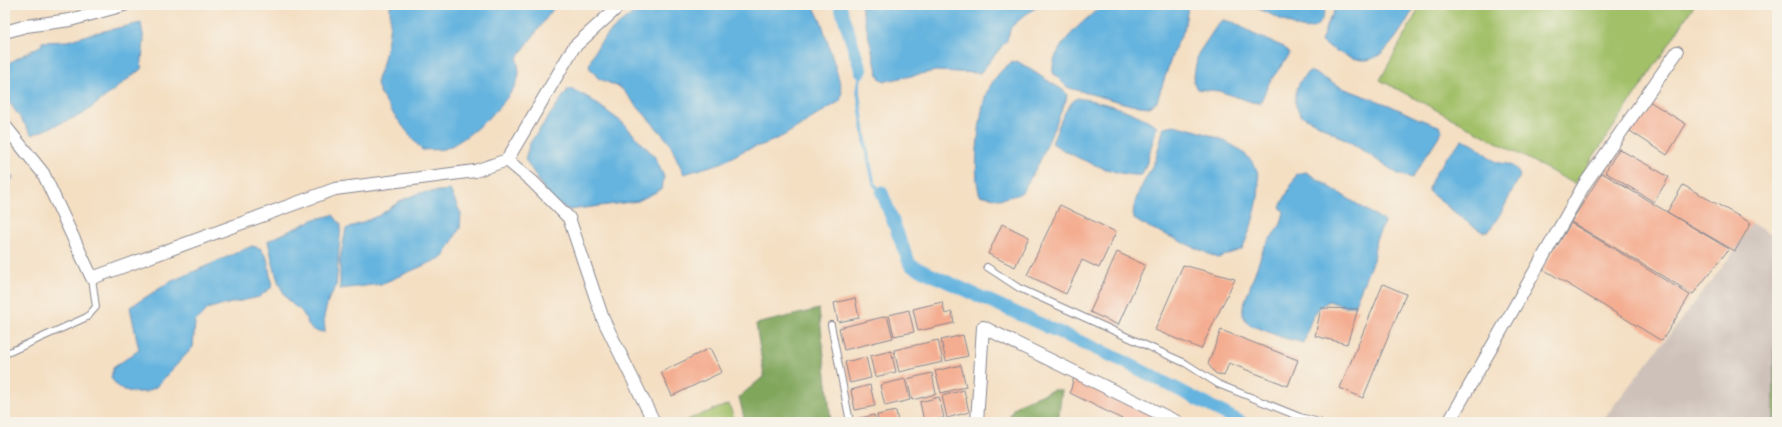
<svg xmlns="http://www.w3.org/2000/svg" width="1782" height="427" font-family="'IM FELL Great Primer',serif">
  <style>
    .industrial { fill: #cec1ba }
    .green { fill: #a1c068; stroke: #5e7863 }
    .forest { fill: #80a65c; stroke: #4e6a5d }
    .water { fill: #65b4df; stroke: #40729e }
    .lines { fill: none; stroke-linecap: round; stroke-linejoin: round }
    .stream { stroke: #65b4df; stroke-width: 3.5 }
    .canal { stroke: #65b4df; stroke-width: 13 }
    .building { fill: #f4ad91 }
    .lane-casing { stroke: #888790; stroke-width: 8 }
    .street-casing { stroke: #888790; stroke-width: 14 }
    .lane { stroke: #fff; stroke-width: 6 }
    .street { stroke: #fff; stroke-width: 12 }
  </style>
  <rect width="100%" height="100%" fill="#f7f3e8"/>
  <filter id="ink" filterUnits="userSpaceOnUse"><feTurbulence type="fractalNoise" baseFrequency=".025" numOctaves="2"/><feDisplacementMap in="SourceGraphic" scale="8" xChannelSelector="R" yChannelSelector="G"/><feConvolveMatrix kernelMatrix="1 2 1 2 8 2 1 2 1" color-interpolation-filters="sRGB"/></filter>
  <filter id="wash" filterUnits="userSpaceOnUse"><feTurbulence type="fractalNoise" baseFrequency=".012" numOctaves="4" result="noise"/><feDisplacementMap in="SourceGraphic" scale="16" xChannelSelector="R" yChannelSelector="G"/><feGaussianBlur stdDeviation="0.9" result="paint"/><feColorMatrix in="noise" values="0 0 0 0 0 0 0 0 0 0 0 0 0 0 0 0 0 1.4 0 .05"/><feComposite in="paint" operator="in"/></filter>
  <g filter="url(#wash)">
    <rect width="100%" height="100%" fill="#f4dfc3"/>
    <path class="industrial" d="M1751,223L1777,238V332L1774,352V421L1601,422L1733,253Z"/>
    <g class="green">
      <path d="M1421,5H1694L1668,46L1575,184L1380,80Z"/>
      <path d="M1777,335V422H1774V352Z"/>
      <path d="M729,404L735,422H681Z"/>
    </g>
    <g class="forest">
      <path d="M819,309L831,422H745L739,397L764,376L756,324Z"/>
      <path d="M1053,390H1062L1058,422H1007L1013,409L1023,402Z"/>
    </g>
    <g class="water">
      <path d="M390,5H556L517,58C517,62 519,68 519,73C518,96 469,138 449,147C442,151 430,149 422,150C411,136 376,96 377,81C377,75 382,69 383,63C388,43 391,25 390,5Z"/>
      <path d="M645,5H813L822,24L838,76L842,92L840,101L783,136L765,144L745,150L721,163L684,174L669,142L621,88L598,78L589,67C595,38 623,21 645,5Z"/>
      <path d="M861,5H1040L1025,15L1011,27L1007,40L980,73L936,71L886,81L880,79L878,75Z"/>
      <path d="M1103,5H1187L1188,6L1184,30L1174,50L1157,101L1149,107L1131,105L1073,89L1067,87L1053,73C1050,47 1085,20 1103,5Z"/>
      <path d="M1251,5H1327L1322,19L1316,27L1306,29L1297,27Z"/>
      <path d="M1337,5H1416C1406,21 1387,61 1364,60C1350,60 1333,49 1321,42L1327,24Z"/>
      <path d="M1223,20L1235,23L1253,34L1284,47L1290,54L1270,81L1260,103L1252,102L1219,91L1197,89L1193,81L1198,54L1218,24Z"/>
      <path d="M141,23L144,41L141,69L83,114L32,135L5,96V65L42,45V42L68,41L90,34Z"/>
      <path d="M1017,61L1064,91L1067,95L1066,100L1039,163L1022,192L1017,195L1000,199L980,195C972,175 979,116 986,94C991,83 1004,63 1017,61Z"/>
      <path d="M1308,72H1312L1345,89L1389,105L1419,119L1439,126L1442,131L1412,178L1398,174L1350,142L1301,115C1290,101 1296,84 1308,72Z"/>
      <path d="M569,88L589,98L623,123L655,157L664,177L662,189L638,201L569,210L551,200L525,159L530,143Z"/>
      <path d="M1077,98C1104,102 1134,111 1157,126L1147,162L1142,175C1116,177 1073,157 1052,143C1058,129 1064,107 1077,98Z"/>
      <path d="M1174,125C1199,131 1240,141 1255,166C1266,186 1251,230 1242,249L1218,258L1142,224L1134,219C1129,202 1150,174 1156,158C1159,148 1161,137 1164,127Z"/>
      <path d="M1462,140C1477,141 1484,156 1497,162C1502,164 1508,163 1512,166C1517,169 1518,172 1520,176L1502,211L1489,231L1483,232L1471,225L1429,192C1428,178 1452,150 1462,140Z"/>
      <path d="M5,168L13,178L5,184Z"/>
      <path d="M1306,172L1384,221L1383,226L1376,239L1373,260L1354,306H1343L1329,301C1312,310 1309,325 1304,343L1281,337L1248,324L1243,315V307L1264,247L1281,224L1284,212L1280,207L1297,174Z"/>
      <path d="M450,190L461,214L460,228L443,257L381,284L340,289V259L346,229L380,215L400,201L419,193Z"/>
      <path d="M333,215L341,225L336,287L329,298L324,316L325,332C305,331 311,325 302,312C299,308 293,306 290,302C276,286 273,262 268,241L315,219Z"/>
      <path d="M252,246L260,248L267,258L272,287L259,297L209,308L195,322L193,347L156,387L146,392H131L119,388L111,378L113,368L139,350L130,307L170,282Z"/>
    </g>
    <g class="lines">
      <path class="stream" d="M861,71L858,91L866,147L874,184L882,193"/>
      <g class="canal">
        <path d="M840,5L861,71"/>
        <path d="M882,193L910,265L1123,361L1241,422"/>
      </g>
    </g>
    <g id="blocks">
      <g class="building">
        <path d="M1649,101L1686,124L1667,155L1630,131Z"/>
        <path d="M1619,149L1669,177L1654,202L1605,172Z"/>
        <path d="M1602,173L1729,249L1693,294L1571,222Z"/>
        <path d="M1683,185L1751,223L1735,251L1667,212Z"/>
        <path d="M1060,205L1116,232L1099,268L1082,260L1066,294L1027,275Z"/>
        <path d="M1571,223L1690,295L1662,341L1543,269Z"/>
        <path d="M1002,224L1029,237L1015,267L988,254Z"/>
        <path d="M1117,252L1145,265L1118,325L1090,312Z"/>
        <path d="M1183,265L1235,279L1201,349L1155,330Z"/>
        <path d="M1383,284L1406,294L1363,398L1340,388Z"/>
        <path d="M855,298L859,318L838,322L834,303Z"/>
        <path d="M942,302L945,314L952,312L954,323L918,331L913,309Z"/>
        <path d="M1321,308L1358,309L1347,344L1315,336Z"/>
        <path d="M909,310L914,332L894,336L889,315Z"/>
        <path d="M887,316L893,338L844,350L839,328Z"/>
        <path d="M1221,330L1298,360L1288,386L1229,363L1224,376L1215,373L1208,364Z"/>
        <path d="M963,335L968,356L946,361L941,340Z"/>
        <path d="M938,340L943,362L899,372L894,350Z"/>
        <path d="M710,348L722,372L672,396L661,372Z"/>
        <path d="M891,351L896,372L875,377L870,356Z"/>
        <path d="M866,357L871,378L850,383L845,362Z"/>
        <path d="M961,365L966,387L941,393L935,371Z"/>
        <path d="M932,373L936,394L912,400L907,379Z"/>
        <path d="M1074,376L1154,416L1151,422H1128L1070,393Z"/>
        <path d="M905,379L910,400L885,406L880,385Z"/>
        <path d="M870,385L875,406L855,410L851,390Z"/>
        <path d="M964,390L969,412L947,418L942,396Z"/>
        <path d="M939,397L944,418L924,422L920,402Z"/>
        <path d="M896,411L898,422H878L877,415Z"/>
        <path d="M874,415L876,422H856L855,419Z"/>
      </g>
    </g>
  </g>
  <g filter="url(#ink)">
    <use href="#blocks" fill-opacity="0" stroke="#888790" stroke-width="1"/>
    <g class="lines">
      <defs>
        <g id="lane">
          <path d="M987,267L1019,288L1185,363L1218,384L1300,417L1319,422"/>
          <path d="M831,325L850,422"/>
          <path d="M5,354L87,317L96,307L92,278"/>
        </g>
        <g id="street">
          <path d="M5,32L26,26L70,20L124,5"/>
          <path d="M5,126L43,173L92,278L335,189L475,171L507,160L574,47L620,5"/>
          <path d="M507,160L532,181L569,218L603,319L654,422"/>
          <path d="M977,422L983,327L1177,422"/>
          <path d="M1449,422L1584,185L1677,52"/>
        </g>
      </defs>
      <use href="#lane" class="lane-casing"/>
      <use href="#street" class="street-casing"/>
      <use href="#lane" class="lane"/>
      <use href="#street" class="street"/>
    </g>
  </g>
  <rect width="1782" height="427" fill="none" stroke="#f7f3e8" stroke-width="20"/>
</svg>
